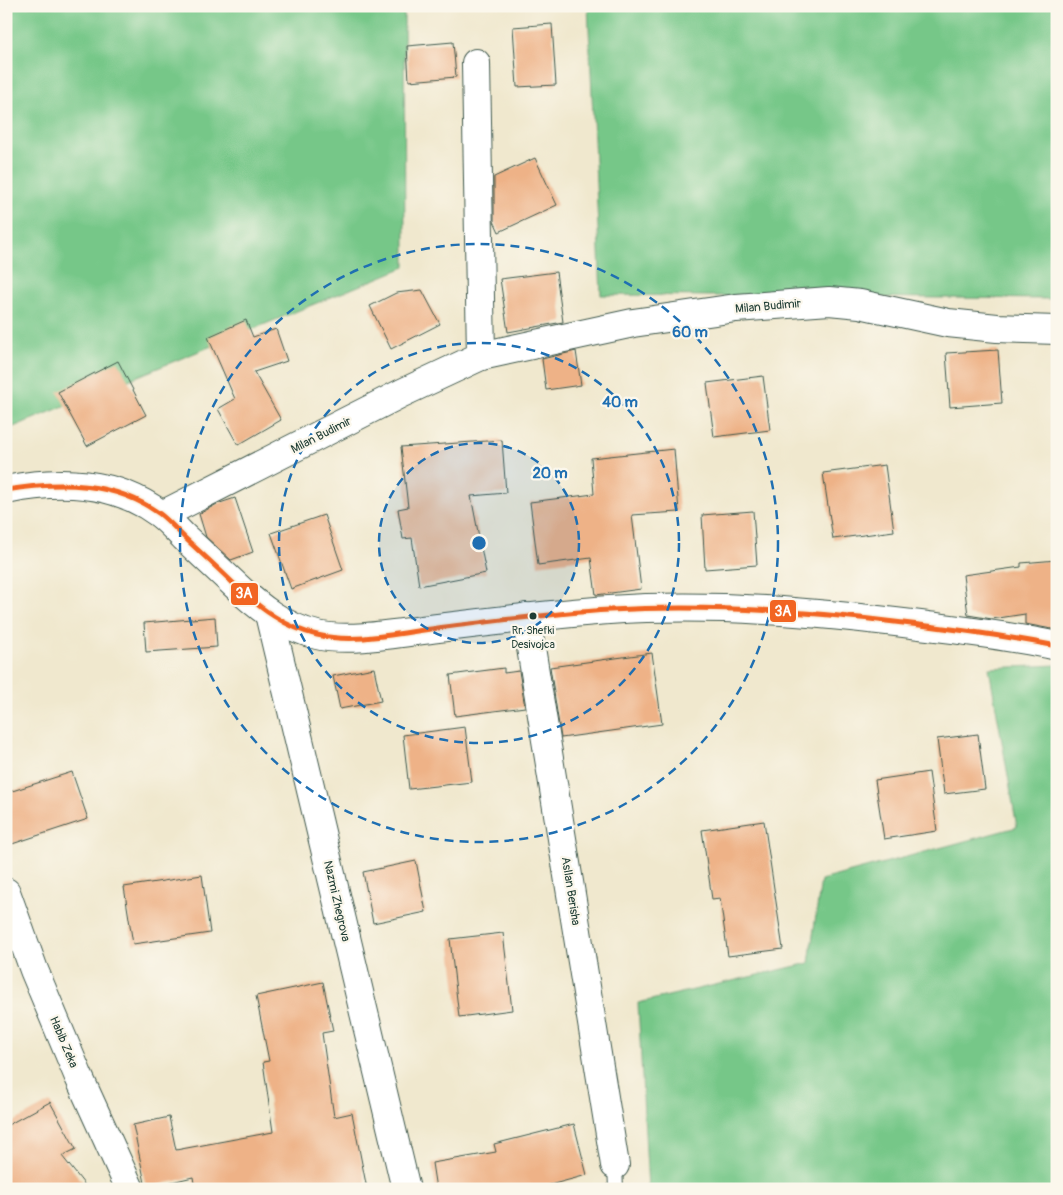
<svg xmlns="http://www.w3.org/2000/svg" width="1063" height="1195" font-family="Pangolin,sans-serif">
  <style>
    .green { fill: #76c788; stroke: #4a825e }
    .building { fill: #eeb287 }
    .lines { fill: none; stroke-linecap: round; stroke-linejoin: round }
    .service-casing { stroke: #3e574b; stroke-width: 16 }
    .minor-casing { stroke: #3e574b; stroke-width: 30 }
    .tertiary-casing { stroke: #3e574b; stroke-width: 30 }
    .service { stroke: #fff; stroke-width: 14 }
    .minor { stroke: #fff; stroke-width: 28 }
    .tertiary { stroke: #fff; stroke-width: 28 }
    .bus-1-casing { stroke: #fbf7ec; stroke-width: 9 }
    .bus-1 { stroke: #f26522; stroke-width: 5 }
    .ring { fill: none; stroke: #1f6fb2; stroke-width: 2.5; stroke-dasharray: 9 6 }
    .bus-dot { fill: #1f3d34; stroke: #fbf7ec; stroke-width: 2 }
    .labels { text-anchor: middle; stroke-width: 4.5; stroke-linejoin: round; paint-order: stroke }
    .bus-label { font-size: 11px; fill: #1f3d34; stroke: #fbf7ec }
    .street-label { font-size: 12px; fill: #1f3d34; stroke: #fbf7ec }
    .centre { fill: #1f6fb2; stroke: #fbf7ec; stroke-width: 2.5 }
    .ring-label { font-size: 15px; text-anchor: middle; font-weight: bold; fill: #1f6fb2; stroke: #fbf7ec; stroke-width: 4.5; stroke-linejoin: round; paint-order: stroke }
    .line-badge { stroke: #fbf7ec; stroke-width: 2 }
    .badge-label { font-size: 14px; text-anchor: middle; font-weight: bold; fill: #fff }
  </style>
  <rect width="100%" height="100%" fill="#fbf7ec"/>
  <filter id="ink" filterUnits="userSpaceOnUse"><feTurbulence type="fractalNoise" baseFrequency=".02" numOctaves="2"/><feDisplacementMap in="SourceGraphic" scale="10" xChannelSelector="R" yChannelSelector="G"/><feConvolveMatrix kernelMatrix="1 2 1 2 8 2 1 2 1" color-interpolation-filters="sRGB"/></filter>
  <filter id="wash" filterUnits="userSpaceOnUse"><feTurbulence type="fractalNoise" baseFrequency=".0096" numOctaves="4" result="noise"/><feDisplacementMap in="SourceGraphic" scale="20" xChannelSelector="R" yChannelSelector="G"/><feGaussianBlur stdDeviation="1.12" result="paint"/><feColorMatrix in="noise" values="0 0 0 0 0 0 0 0 0 0 0 0 0 0 0 0 0 1.4 0 .05"/><feComposite in="paint" operator="in"/></filter>
  <g filter="url(#wash)">
    <rect width="100%" height="100%" fill="#f0e8ce"/>
    <g class="green">
      <path d="M6,6H404L405,267L6,430Z"/>
      <path d="M588,6H1057V299L601,295Z"/>
      <path d="M1057,665V1189H648L638,1003L809,963L821,880L1017,827L989,668Z"/>
    </g>
    <g id="blocks">
      <g class="building">
        <path d="M552,24L556,85L517,87L513,27Z"/>
        <path d="M453,42L456,77L409,81L407,46Z"/>
        <path d="M535,158L557,205L499,232L494,221V177Z"/>
        <path d="M556,272L563,322L508,332L500,279Z"/>
        <path d="M422,290L440,324L391,349L370,306L396,293Z"/>
        <path d="M246,320L253,337L276,329L287,361L254,372L281,420L238,445L218,409L235,399L208,337Z"/>
        <path d="M998,350L1002,403L950,407L946,353Z"/>
        <path d="M576,351L581,385L546,390L542,359Z"/>
        <path d="M118,361L146,415L87,446L58,392Z"/>
        <path d="M763,376L770,430L714,437L707,383Z"/>
        <path d="M502,440L506,493L471,496L486,573L419,586L412,538L403,539L398,509L408,507L401,447Z"/>
        <path d="M674,449L679,512L632,515L641,589L596,595L591,558L538,565L530,502L594,494L591,458Z"/>
        <path d="M885,465L894,531L833,539L823,473Z"/>
        <path d="M235,498L253,552L231,560L206,537L199,514L217,504Z"/>
        <path d="M753,511L757,565L705,569L702,515Z"/>
        <path d="M324,515L343,570L291,589L271,533Z"/>
        <path d="M1057,560V630L1025,624V614L992,619L968,615L963,575L1021,567V563Z"/>
        <path d="M215,617L217,647L146,652L144,623Z"/>
        <path d="M652,653L662,724L561,738L550,667Z"/>
        <path d="M374,668L381,701L340,709L333,676Z"/>
        <path d="M504,668V673L519,671L525,707L455,716L450,675Z"/>
        <path d="M465,727L472,782L409,789L403,735Z"/>
        <path d="M978,734L985,789L944,794L937,739Z"/>
        <path d="M72,772L88,819L6,846V793Z"/>
        <path d="M929,772L937,831L884,839L875,780Z"/>
        <path d="M764,821L783,949L728,956L720,898L712,899L702,830Z"/>
        <path d="M416,861L426,912L373,923L363,872Z"/>
        <path d="M202,875L210,933L133,944L124,887Z"/>
        <path d="M503,933L512,1010L459,1017L450,939Z"/>
        <path d="M323,982L333,1031L322,1033L334,1117L352,1113L367,1189H195L193,1177L146,1188L133,1125L169,1117L176,1150L273,1132L263,1062L269,1061L256,996Z"/>
        <path d="M50,1102L76,1149L62,1156L88,1189H6V1126Z"/>
        <path d="M574,1124L587,1175L535,1189H436L432,1163L496,1152L494,1144Z"/>
      </g>
    </g>
  </g>
  <g filter="url(#ink)">
    <use href="#blocks" fill-opacity="0" stroke="#3e574b" stroke-width="1"/>
    <g class="lines">
      <defs>
        <path id="service" d="M615,1165L616,1189"/>
        <g id="minor">
          <path d="M481,356L633,323L736,308L829,301L860,304L948,323L997,328L1057,330"/>
          <path d="M162,515L402,393L481,356L476,63"/>
          <path d="M269,614L406,1189"/>
          <path d="M526,617L615,1165"/>
          <path d="M6,892L34,970L78,1075L130,1189"/>
        </g>
        <path id="tertiary" d="M6,490C59,479 116,481 160,514C169,521 177,530 184,537C201,553 217,568 233,583C257,606 283,627 317,635C350,643 404,632 438,628C495,621 552,614 609,610C714,603 816,612 920,625C966,631 1011,636 1057,646"/>
      </defs>
      <use href="#service" class="service-casing"/>
      <use href="#minor" class="minor-casing"/>
      <use href="#tertiary" class="tertiary-casing"/>
      <use href="#service" class="service"/>
      <use href="#minor" class="minor"/>
      <use href="#tertiary" class="tertiary"/>
      <defs>
        <path id="bus-1" d="M6,490C59,481 115,481 160,514C169,521 177,530 184,537C202,554 220,570 237,587C260,608 286,628 317,635C356,644 399,633 438,628C495,621 552,613 610,610C708,604 806,611 903,623C955,629 1006,636 1057,646"/>
      </defs>
      <use href="#bus-1" class="bus-1-casing"/>
      <use href="#bus-1" class="bus-1"/>
    </g>
  </g>
  <circle cx="479" cy="543" r="100" fill="#1f6fb2" fill-opacity=".12"/>
  <g class="ring">
    <circle cx="479" cy="543" r="100"/>
    <circle cx="479" cy="543" r="200"/>
    <circle cx="479" cy="543" r="299"/>
  </g>
  <circle class="bus-dot" cx="533" cy="616" r="4.5"/>
  <g class="labels">
    <g class="bus-label">
      <text x="533" y="634">Rr. Shefki<tspan x="533" dy="14">Desivojca</tspan></text>
    </g>
    <g class="street-label">
      <text transform="translate(768 306) rotate(-5)" y="4">Milan Budimir</text>
      <text transform="translate(321 435) rotate(-27)" y="4">Milan Budimir</text>
      <text transform="translate(571 891) rotate(81)" y="4">Asllan Berisha</text>
      <text transform="translate(337 901) rotate(77)" y="4">Nazmi Zhegrova</text>
      <text transform="translate(64 1042) rotate(67)" y="4">Habib Zeka</text>
    </g>
  </g>
  <circle cx="479" cy="543" r="8" class="centre"/>
  <g class="ring-label">
    <text x="690" y="337">60 m</text>
    <text x="620" y="407">40 m</text>
    <text x="550" y="478">20 m</text>
  </g>
  <g class="line-badge">
    <rect x="230" y="582" width="29" height="24" rx="5" fill="#f26522"/>
    <rect x="769" y="599" width="28" height="24" rx="5" fill="#f26522"/>
  </g>
  <g class="badge-label">
    <text x="244" y="598">3A</text>
    <text x="783" y="616">3A</text>
  </g>
  <rect width="1063" height="1195" fill="none" stroke="#fbf7ec" stroke-width="25"/>
</svg>
